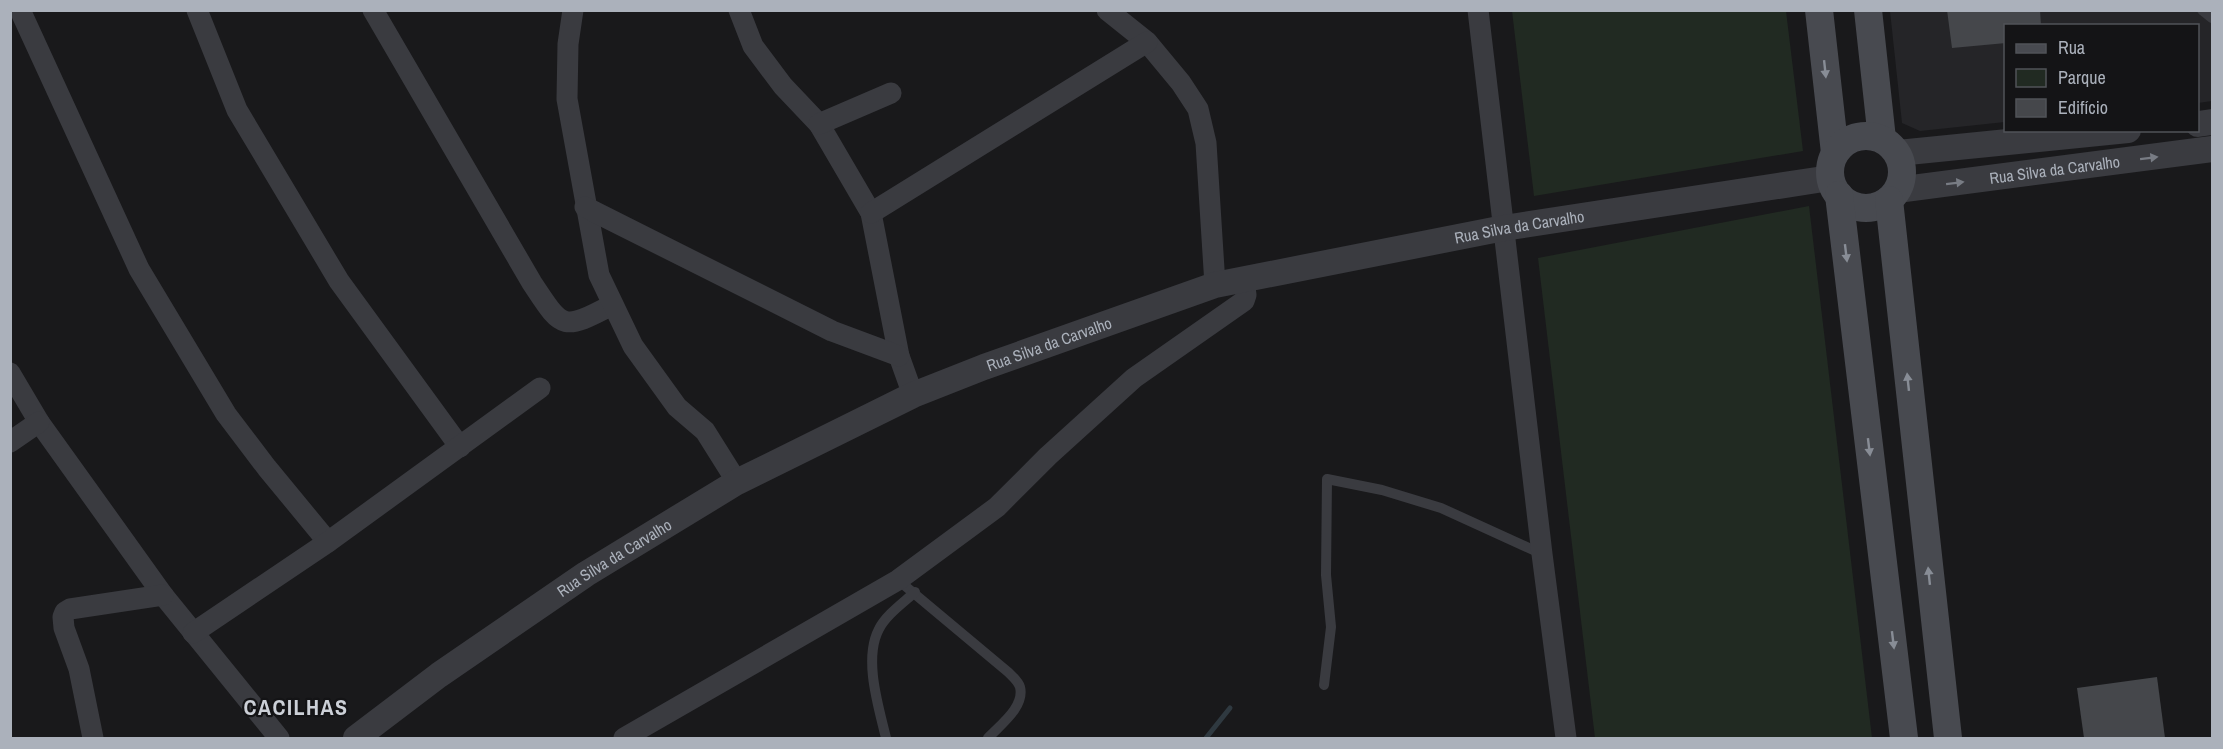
<svg xmlns="http://www.w3.org/2000/svg" width="2223" height="749" font-family="'Archivo Narrow',sans-serif">
  <style>
    .built { fill: #252528 }
    .green { fill: #212a22 }
    .lines { fill: none; stroke-linecap: round; stroke-linejoin: round }
    .stream { stroke: #2f3940; stroke-width: 5 }
    .building { fill: #45474b }
    .service { stroke: #3a3b40; stroke-width: 10 }
    .minor { stroke: #3a3b40; stroke-width: 21 }
    .tertiary { stroke: #3a3b40; stroke-width: 26 }
    .secondary { stroke: #484a50; stroke-width: 28 }
    .oneway { fill: #888d96 }
    .oneway2 { fill: #787c84 }
    .labels { text-anchor: middle; stroke-width: 4.5; stroke-linejoin: round; paint-order: stroke }
    .street-label { font-size: 16px; fill: #abb1bb; stroke: #141416 }
    .district-label { font-size: 22px; font-weight: bold; letter-spacing: 1.5px; fill: #ccd0d7; stroke: #141416 }
  </style>
  <rect width="100%" height="100%" fill="#19191b"/>
  <path class="built" d="M1890,11H2212V101L2198,103V26H2006L2005,122L1920,131L1902,123Z"/>
  <g class="green">
    <path d="M1512,11H1786L1803,151L1534,196Z"/>
    <path d="M1809,206L1872,738H1595L1538,258Z"/>
  </g>
  <g class="lines">
    <path class="stream" d="M1206,738L1230,708"/>
  </g>
  <g class="building">
    <path d="M1947,10H2040L2041,26H2006V43L1952,48Z"/>
    <path d="M2157,677L2165,738H2084L2077,688Z"/>
  </g>
  <g class="lines">
    <g class="service">
      <path d="M2202,10L2212,18"/>
      <path d="M898,580L1008,672C1012,676 1018,681 1020,687C1025,707 1000,725 988,738"/>
      <path d="M1324,685L1331,627L1326,575L1327,479L1382,490L1441,508L1542,554"/>
      <path d="M886,738C879,708 863,659 879,629C886,615 903,603 915,592"/>
    </g>
    <g class="minor">
      <path d="M20,10L139,269L226,414L267,468L328,542"/>
      <path d="M197,10L237,110L339,281L460,447"/>
      <path d="M373,10L532,283C562,328 561,332 612,305"/>
      <path d="M573,10L568,44L567,99L599,275L633,346L677,407L705,431L737,482"/>
      <path d="M739,10L753,46L783,86L819,124L871,213L899,356L913,395"/>
      <path d="M1107,10L1147,42L1181,83L1198,109L1206,143L1215,285"/>
      <path d="M1478,10L1542,554L1566,738"/>
      <path d="M819,124L891,93"/>
      <path d="M585,207L832,331L899,356"/>
      <path d="M871,213L1147,42"/>
      <path d="M10,373L39,422L163,595L279,738"/>
      <path d="M10,442L39,422"/>
      <path d="M193,633L328,542L540,388"/>
      <path d="M93,738L79,669L64,628L63,617L65,612L70,609L163,595"/>
      <path d="M624,738L898,580L997,507L1048,456L1134,378L1244,301L1246,295L1244,280"/>
    </g>
    <g class="tertiary">
      <path d="M2198,124L2212,122"/>
      <path d="M1898,153L2128,130"/>
      <path id="s1" d="M1897,190L2212,149"/>
      <path id="s2" d="M356,738L439,675L586,574L737,482L913,395L984,367L1215,285L1504,228L1830,178"/>
    </g>
    <g class="secondary">
      <path d="M1819,10L1835,153"/>
      <path d="M1868,10L1882,139"/>
      <circle cx="1866" cy="172" r="36"/>
      <path d="M1839,195L1904,738"/>
      <path d="M1889,200L1948,738"/>
    </g>
  </g>
  <defs><path id="oneway-solid" d="M-6-.8H1V-3.2L6.5 0L1 3.2V.8H-6Z" transform="scale(1.5)"/></defs>
  <g class="oneway">
    <use href="#oneway-solid" transform="translate(1825 69) rotate(84)"/>
    <use href="#oneway-solid" transform="translate(1846 253) rotate(83)"/>
    <use href="#oneway-solid" transform="translate(1908 382) rotate(-96)"/>
    <use href="#oneway-solid" transform="translate(1869 447) rotate(83)"/>
    <use href="#oneway-solid" transform="translate(1929 576) rotate(-96)"/>
    <use href="#oneway-solid" transform="translate(1893 640) rotate(83)"/>
  </g>
  <g class="oneway2">
    <use href="#oneway-solid" transform="translate(2149 158) rotate(-7)"/>
    <use href="#oneway-solid" transform="translate(1955 183) rotate(-7)"/>
  </g>
  <g class="labels">
    <g class="street-label">
      <text dy="6" stroke="none"><textPath href="#s1" startOffset="159">Rua Silva da Carvalho</textPath></text>
      <text dy="6" stroke="none"><textPath href="#s2" startOffset="1287">Rua Silva da Carvalho</textPath></text>
      <text dy="6" stroke="none"><textPath href="#s2" startOffset="801">Rua Silva da Carvalho</textPath></text>
      <text dy="6" stroke="none"><textPath href="#s2" startOffset="315">Rua Silva da Carvalho</textPath></text>
    </g>
    <g class="district-label">
      <text x="296" y="715">CACILHAS</text>
    </g>
  </g>
  <rect width="2223" height="749" fill="none" stroke="#abb1bb" stroke-width="24"/>
  <rect x="2004" y="24" width="195" height="108" fill="#141416" stroke="#505358" stroke-width="1.5"/>
  <rect x="2016" y="44" width="30" height="9" fill="#484a50" stroke="#505358" stroke-width="1.5"/>
  <text x="2058" y="54" font-size="18" fill="#abb1bb">Rua</text>
  <rect x="2016" y="69" width="30" height="18" fill="#212a22" stroke="#505358" stroke-width="1.5"/>
  <text x="2058" y="84" font-size="18" fill="#abb1bb">Parque</text>
  <rect x="2016" y="99" width="30" height="18" fill="#45474b" stroke="#505358" stroke-width="1.5"/>
  <text x="2058" y="114" font-size="18" fill="#abb1bb">Edifício</text>
</svg>
